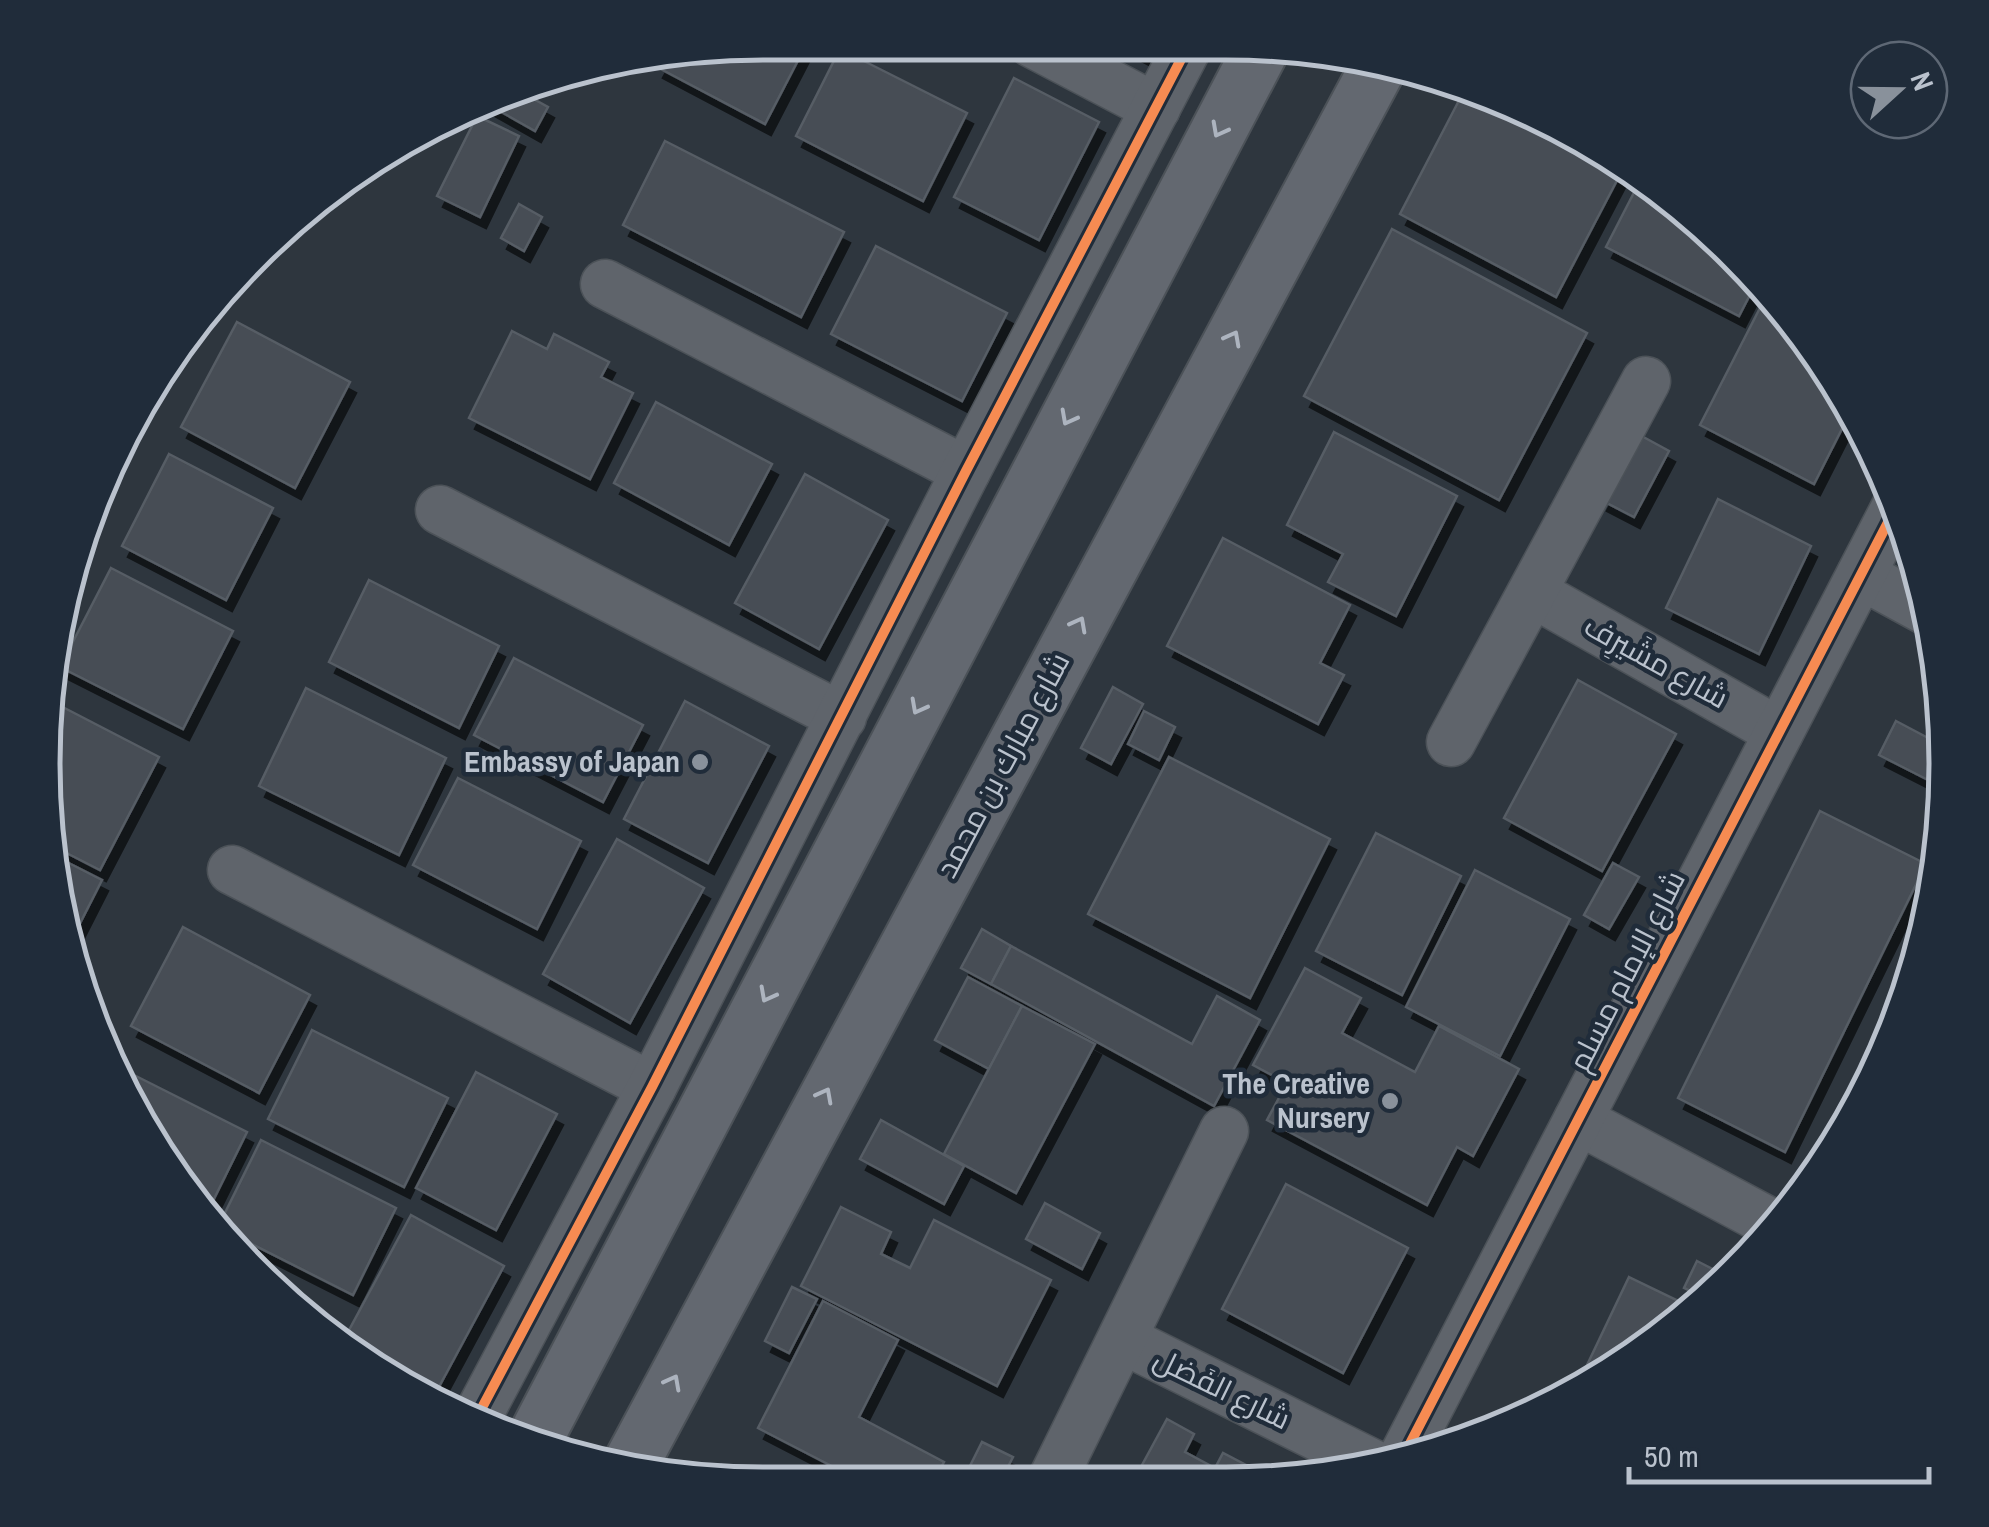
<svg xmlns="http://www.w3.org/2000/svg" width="1989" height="1527" font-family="'Archivo Narrow',Cairo,sans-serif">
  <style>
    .building { fill: #464d54; stroke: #575d65; stroke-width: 2.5; filter: url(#shadow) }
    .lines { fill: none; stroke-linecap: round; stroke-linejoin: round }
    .lane-casing { stroke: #4c5258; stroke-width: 26 }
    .street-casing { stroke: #4c5258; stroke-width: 51 }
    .secondary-casing { stroke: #4c5258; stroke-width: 59 }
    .lane { stroke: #5f646b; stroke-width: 22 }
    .street { stroke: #5f646b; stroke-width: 48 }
    .secondary { stroke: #636870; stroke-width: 55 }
    .cycleway-casing { stroke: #202c3a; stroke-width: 16 }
    .cycleway { stroke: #f68b52; stroke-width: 10 }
    .oneway { stroke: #adb4bf }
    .poi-dot { fill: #89919b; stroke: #202c3a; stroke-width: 4 }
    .labels { text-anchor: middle; stroke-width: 9; stroke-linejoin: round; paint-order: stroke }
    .street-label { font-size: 30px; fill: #bac2cd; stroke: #202c3a }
    .poi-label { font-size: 30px; font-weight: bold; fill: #bac2cd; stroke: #202c3a; text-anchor: end }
    .rim { fill: none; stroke: #bac2cd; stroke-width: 5 }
  </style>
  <defs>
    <filter id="shadow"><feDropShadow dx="6" dy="11" stdDeviation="0" flood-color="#0009"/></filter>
  </defs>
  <rect width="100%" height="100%" fill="#2e363e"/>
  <g class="building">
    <path d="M764,42L807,43L765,124L657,67L663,56Z"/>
    <path d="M1124,44H1153L1147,56Z"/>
    <path d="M840,49L967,113L923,201L796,136Z"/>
    <path d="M1014,78L1099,122L1039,240L954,197Z"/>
    <path d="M1466,87L1545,117L1624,167L1556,297L1400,214Z"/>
    <path d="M519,91L548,107L535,131L487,104Z"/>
    <path d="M477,116L519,136L480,217L437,196Z"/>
    <path d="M665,141L844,232L801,317L623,225Z"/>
    <path d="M1642,177L1664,191L1754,287L1739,316L1606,247Z"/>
    <path d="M519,204L542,217L524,251L501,238Z"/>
    <path d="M1392,229L1587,333L1499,500L1304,396Z"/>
    <path d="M876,246L1007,313L962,401L831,334Z"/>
    <path d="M1760,308L1786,321L1825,363L1851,411L1814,484L1700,425Z"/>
    <path d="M237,322L350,382L295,488L181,427Z"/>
    <path d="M512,331L547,349L554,334L609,362L601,377L633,393L590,479L469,418Z"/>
    <path d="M656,402L772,464L729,545L614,483Z"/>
    <path d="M1334,432L1457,496L1396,616L1328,582L1343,554L1287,525Z"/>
    <path d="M1636,433L1669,451L1634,517L1601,500Z"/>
    <path d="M169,454L273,508L226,600L122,546Z"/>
    <path d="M805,474L888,520L819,649L735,603Z"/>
    <path d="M1718,499L1811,546L1759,654L1666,608Z"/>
    <path d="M1223,538L1350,605L1320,663L1344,675L1318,724L1167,646Z"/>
    <path d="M111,568L233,631L183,729L60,667Z"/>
    <path d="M369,580L499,646L459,728L329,662Z"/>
    <path d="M514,658L643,725L603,802L474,735Z"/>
    <path d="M1578,680L1676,734L1602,871L1504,818Z"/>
    <path d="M1113,687L1143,704L1111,764L1081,748Z"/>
    <path d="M306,688L446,758L399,855L259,786Z"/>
    <path d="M51,701L159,757L100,870L51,845L44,810Z"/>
    <path d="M685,701L769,746L708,863L624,819Z"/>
    <path d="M1144,711L1175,727L1159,760L1128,744Z"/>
    <path d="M1896,721L1945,747L1944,788L1879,755Z"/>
    <path d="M1169,757L1330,839L1250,998L1088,914Z"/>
    <path d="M458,778L581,841L537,929L413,865Z"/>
    <path d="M1820,811L1926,864L1785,1152L1678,1098Z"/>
    <path d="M1376,833L1461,876L1402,995L1316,951Z"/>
    <path d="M617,839L704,888L630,1023L543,974Z"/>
    <path d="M53,855L102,880L70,943Z"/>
    <path d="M1613,863L1639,877L1609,929L1584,915Z"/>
    <path d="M1475,870L1570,919L1500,1056L1406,1007Z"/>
    <path d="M183,927L310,995L259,1093L131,1026Z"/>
    <path d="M982,929L1011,946L991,984L961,968Z"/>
    <path d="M1011,946L1192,1044L1217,996L1260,1020L1214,1106L991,984Z"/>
    <path d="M1305,968L1361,998L1342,1033L1415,1072L1439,1026L1519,1069L1473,1156L1457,1147L1427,1205L1267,1120L1287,1083L1253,1065Z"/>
    <path d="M968,977L1022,1006L989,1069L935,1040Z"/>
    <path d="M1022,1006L1095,1044L1016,1193L944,1154Z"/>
    <path d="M1891,1017L1897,1020L1891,1040L1859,1100L1850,1095Z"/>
    <path d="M312,1030L448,1098L404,1187L268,1119Z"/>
    <path d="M116,1066L247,1132L206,1215L164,1164Z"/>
    <path d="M476,1072L557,1114L496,1230L416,1188Z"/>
    <path d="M881,1120L964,1166L944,1204L860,1159Z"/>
    <path d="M261,1140L396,1208L353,1295L218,1227Z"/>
    <path d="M1286,1184L1408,1248L1343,1373L1222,1309Z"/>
    <path d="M1045,1203L1100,1233L1082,1269L1026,1239Z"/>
    <path d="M841,1207L891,1232L881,1254L910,1268L934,1220L1051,1280L997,1386L801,1286Z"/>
    <path d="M411,1215L504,1266L434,1396L341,1345Z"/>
    <path d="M1697,1261L1730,1278L1705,1298L1684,1288Z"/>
    <path d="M1629,1277L1693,1308L1626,1363L1581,1385L1578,1384Z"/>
    <path d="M792,1287L817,1299L789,1353L765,1341Z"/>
    <path d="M823,1301L898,1340L859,1417L944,1462L935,1478H855L758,1428Z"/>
    <path d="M1167,1419L1194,1434L1185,1452L1215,1468L1223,1453L1271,1478H1135Z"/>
    <path d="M982,1442L1013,1457L1002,1478H964Z"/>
    <path d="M722,1465L747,1478H715Z"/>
  </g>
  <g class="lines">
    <defs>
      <path id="lane" d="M125,439L160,376"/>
      <g id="street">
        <path d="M1032,43L1156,108"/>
        <path d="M605,284L966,471"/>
        <path d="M440,510L842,717"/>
        <path d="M1861,575L1929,612"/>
        <path d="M1533,593L1779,732"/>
        <path d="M1451,742L1646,381"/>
        <path d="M232,870L652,1087"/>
        <path d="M1578,1120L1775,1225"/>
        <path d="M1122,1339L1375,1465"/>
        <path d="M476,1419L652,1087L966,471L1189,44"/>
        <path d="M1402,1459L1897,505"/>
        <path d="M1053,1478L1224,1131"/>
      </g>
      <g id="secondary">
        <path d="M531,1446L1264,44"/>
        <path d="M628,1469L1381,62"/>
      </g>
    </defs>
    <use href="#lane" class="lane-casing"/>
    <use href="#street" class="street-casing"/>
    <use href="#secondary" class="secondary-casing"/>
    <use href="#lane" class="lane"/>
    <use href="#street" class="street"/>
    <use href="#secondary" class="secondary"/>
    <defs>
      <g id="cycleway">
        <path d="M476,1419L652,1087L966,471L1189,44"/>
        <path d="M1402,1459L1897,505"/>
      </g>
    </defs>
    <use href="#cycleway" class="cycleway-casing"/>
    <use href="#cycleway" class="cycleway"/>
  </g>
  <defs><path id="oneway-chevron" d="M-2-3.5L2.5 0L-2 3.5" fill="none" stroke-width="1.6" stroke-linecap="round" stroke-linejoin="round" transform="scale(2.5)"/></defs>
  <g class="oneway">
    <use href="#oneway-chevron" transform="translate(1219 130) rotate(118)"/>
    <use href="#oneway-chevron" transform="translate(1233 338) rotate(-62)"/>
    <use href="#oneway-chevron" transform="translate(1068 418) rotate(118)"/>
    <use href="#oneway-chevron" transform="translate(1079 624) rotate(-62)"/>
    <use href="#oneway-chevron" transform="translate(918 707) rotate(118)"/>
    <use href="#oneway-chevron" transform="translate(767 995) rotate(118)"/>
    <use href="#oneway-chevron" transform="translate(825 1095) rotate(-62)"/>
    <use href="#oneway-chevron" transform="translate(673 1382) rotate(-62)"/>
  </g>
  <g class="poi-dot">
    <circle cx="700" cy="762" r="10"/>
    <circle cx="1390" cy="1101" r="10"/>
  </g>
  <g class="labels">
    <g class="street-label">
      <text transform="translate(1656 662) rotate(29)" y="10">شارع مشَيرِف</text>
      <text transform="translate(1003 765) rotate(-62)" y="10">شارع مبارك بن محمد</text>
      <text transform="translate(1627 971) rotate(-63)" y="10">شارع الإمام مسلم</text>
      <text transform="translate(1222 1389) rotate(26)" y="10">شارع الفَضل</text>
    </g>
    <g class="poi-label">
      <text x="680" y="772">Embassy of Japan</text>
      <text x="1370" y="1094">The Creative<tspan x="1370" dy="34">Nursery</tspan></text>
    </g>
  </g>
  <path d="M0 0H1989V1527H0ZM763 60H1226A703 703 0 0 1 1929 763V764A703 703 0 0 1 1226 1467H763A703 703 0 0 1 60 764V763A703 703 0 0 1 763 60Z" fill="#202c3a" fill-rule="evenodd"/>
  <path class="rim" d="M763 60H1226A703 703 0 0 1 1929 763V764A703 703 0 0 1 1226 1467H763A703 703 0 0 1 60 764V763A703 703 0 0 1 763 60Z"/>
  <g transform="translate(1899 90) rotate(69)"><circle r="48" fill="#202c3a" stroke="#5e6875" stroke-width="2.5"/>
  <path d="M0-8L18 38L0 25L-18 38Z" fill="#89919b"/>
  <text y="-15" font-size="28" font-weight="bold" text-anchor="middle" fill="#bac2cd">N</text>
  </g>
  <path d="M1629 1467v15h300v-15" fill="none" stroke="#bac2cd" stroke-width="5"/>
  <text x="1644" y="1467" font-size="30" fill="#bac2cd" stroke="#202c3a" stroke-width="8" paint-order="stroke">50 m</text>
</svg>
